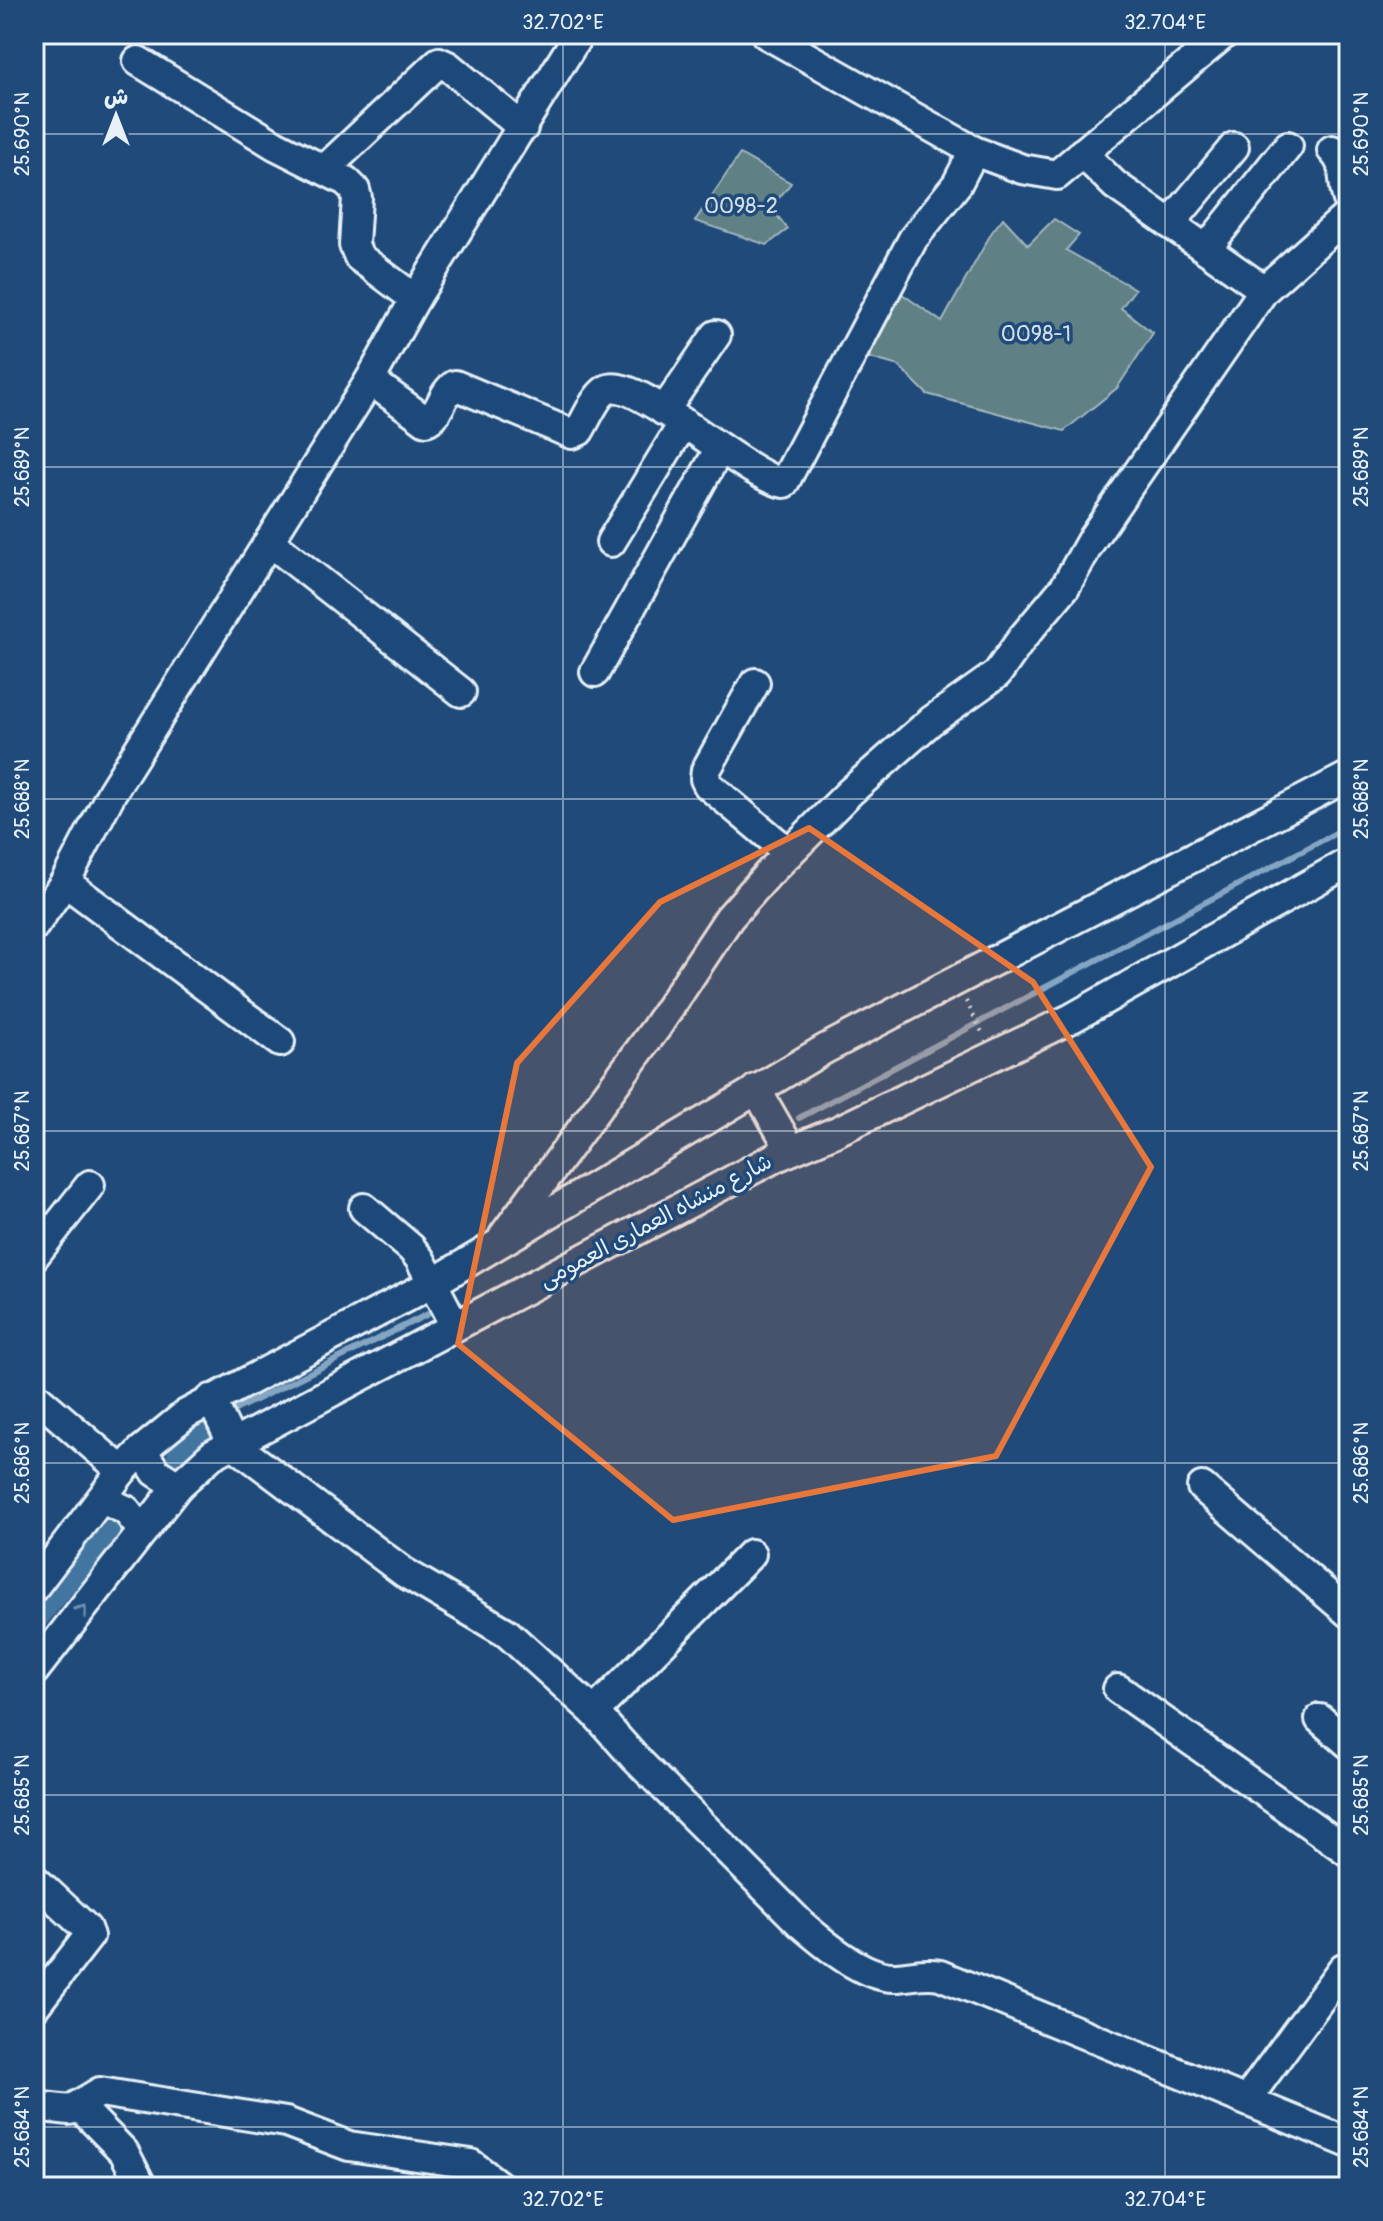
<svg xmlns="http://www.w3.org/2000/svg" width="1383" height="2221" font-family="Pangolin,'Playpen Sans Arabic',sans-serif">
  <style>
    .green { fill: #5f8084; stroke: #a4b8be; stroke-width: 2 }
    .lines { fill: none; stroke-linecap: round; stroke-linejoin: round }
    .stream { stroke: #85a6c3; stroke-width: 6 }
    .canal { stroke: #4374a0; stroke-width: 20 }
    .minor-casing { stroke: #e8f1f8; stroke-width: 34 }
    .path { stroke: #e8f1f8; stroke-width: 4; stroke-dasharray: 2 6; stroke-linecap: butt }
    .minor { stroke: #1f4a7a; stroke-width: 28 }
    .oneway { stroke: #6f8dac }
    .marked { fill: #e8773b; fill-opacity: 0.2; stroke: #e8773b; stroke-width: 6; stroke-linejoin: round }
    .ticks { fill: none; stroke: #e8f1f8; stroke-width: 2; stroke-opacity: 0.45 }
    .labels { text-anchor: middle; stroke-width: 7; stroke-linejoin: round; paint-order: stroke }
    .park-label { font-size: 22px; fill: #d3e0e7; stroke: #1f4a7a }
    .street-label { font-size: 22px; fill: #e8f1f8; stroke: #1f4a7a }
    .neatline { fill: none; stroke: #e8f1f8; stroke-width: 3 }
    .ticks-label { font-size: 20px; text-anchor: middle; fill: #e8f1f8 }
  </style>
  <rect width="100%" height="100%" fill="#1f4a7a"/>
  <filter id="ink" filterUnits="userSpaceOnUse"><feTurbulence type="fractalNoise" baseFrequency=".0125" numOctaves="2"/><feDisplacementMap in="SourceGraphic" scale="16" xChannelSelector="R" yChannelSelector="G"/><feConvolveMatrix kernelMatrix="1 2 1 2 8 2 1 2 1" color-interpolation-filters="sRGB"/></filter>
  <g filter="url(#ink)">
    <g class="green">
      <path d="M740,154L791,183L771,208L788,229L767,245L695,221Z"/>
      <path d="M1003,218L1028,245L1054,219L1079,235L1066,250L1135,289L1121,308L1153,333L1117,388L1064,431L927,394L899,366L845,351L878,277L942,322L992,232Z"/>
    </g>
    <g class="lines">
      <g class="stream">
        <path d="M799,1118L1349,826"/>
        <path d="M233,1411L438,1309"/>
      </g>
      <g class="canal">
        <path d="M177,1456L214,1422"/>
        <path d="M34,1624L117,1523"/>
      </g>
      <defs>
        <g id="minor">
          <path d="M766,34L974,151L1022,169L1057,175L1224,34"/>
          <path d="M138,61L275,145L346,181L355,190L357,198L354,245L359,257L415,299"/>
          <path d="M1332,150C1349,166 1340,182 1349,202"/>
          <path d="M1082,153L1115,185L1264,290"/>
          <path d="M325,169L439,62L448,66L523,128"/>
          <path d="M1170,224L1234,147"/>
          <path d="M1206,249L1288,146"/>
          <path d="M370,380L426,421C441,415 441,393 455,385L572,434L579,431C586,420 595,397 606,390C635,374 746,477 784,483L913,239L957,184L974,151"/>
          <path d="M664,411L716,335"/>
          <path d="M270,542L461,692"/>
          <path d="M611,542L683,424"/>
          <path d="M595,672L720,448"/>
          <path d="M755,683L706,770L705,779L708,785L789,853"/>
          <path d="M65,882L280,1042"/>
          <path d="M34,926L65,882L112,792L370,380L415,299L579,34"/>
          <path d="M756,1089L791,1150"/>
          <path d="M364,1208L411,1248L420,1259L455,1326"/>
          <path d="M504,1235L656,1028L729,918L768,874L850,792L931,721L997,674L1023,637L1065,587L1092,539L1264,290L1349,214"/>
          <path d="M34,1256L90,1185"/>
          <path d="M34,1395L122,1471"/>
          <path d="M211,1399L232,1443L405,1573L507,1633L594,1712L634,1757L801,1924C824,1944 865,1979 897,1977C913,1976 924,1972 940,1975L1349,2143"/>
          <path d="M142,1450L156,1472L178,1486"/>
          <path d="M1202,1487L1349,1613"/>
          <path d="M101,1499L126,1510L143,1531"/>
          <path d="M34,1587L122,1471L142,1450L186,1414L431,1284L825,1049L1349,776"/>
          <path d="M34,1671L178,1486L212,1455L776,1157L835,1132L1072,1018L1349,862"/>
          <path d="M1118,1689L1349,1852"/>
          <path d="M594,1712L751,1554"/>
          <path d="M1320,1719L1349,1744"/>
          <path d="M34,1879L86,1928L89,1936L34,2007"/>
          <path d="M1247,2099L1343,1968L1349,1966"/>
          <path d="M34,2106L70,2110L100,2092L286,2122L349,2146L471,2164L501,2187"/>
          <path d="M79,2106L124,2152L142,2187"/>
        </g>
      </defs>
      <use href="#minor" class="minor-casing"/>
      <path class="path" d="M966,1001L984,1036"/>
      <use href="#minor" class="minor"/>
    </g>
    <defs><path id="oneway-chevron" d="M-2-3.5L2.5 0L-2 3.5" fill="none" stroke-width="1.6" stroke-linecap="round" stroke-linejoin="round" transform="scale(2)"/></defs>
    <use class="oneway" href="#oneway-chevron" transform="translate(82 1610) rotate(-52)"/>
  </g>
  <path class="marked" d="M809,828L1033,982L1151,1167L996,1456L673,1520L458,1344L517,1063L660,902Z"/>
  <path class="ticks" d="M563,34V2187M1165,34V2187M34,134H1349M34,467H1349M34,799H1349M34,1131H1349M34,1463H1349M34,1795H1349M34,2127H1349"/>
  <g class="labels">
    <g class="park-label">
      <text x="741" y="213">0098-2</text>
      <text x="1036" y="341">0098-1</text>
    </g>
    <g class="street-label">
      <text transform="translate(655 1220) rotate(-28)" y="8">شارع منشاه العمارى العمومى</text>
    </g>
  </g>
  <rect width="1383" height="2221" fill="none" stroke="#1f4a7a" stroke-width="88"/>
  <g transform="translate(116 116)" stroke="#1f4a7a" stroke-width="6" paint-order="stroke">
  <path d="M0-6L14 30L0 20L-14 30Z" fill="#e8f1f8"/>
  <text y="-12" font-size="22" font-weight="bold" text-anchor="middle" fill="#e8f1f8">ش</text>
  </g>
  <rect x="44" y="44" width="1295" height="2133" class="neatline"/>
  <g class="ticks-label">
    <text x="563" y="29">32.702°E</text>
    <text x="1165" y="29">32.704°E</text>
    <text transform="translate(22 134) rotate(-90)" y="7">25.690°N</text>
    <text transform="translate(1361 134) rotate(-90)" y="7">25.690°N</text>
    <text transform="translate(22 467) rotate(-90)" y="7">25.689°N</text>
    <text transform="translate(1361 467) rotate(-90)" y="7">25.689°N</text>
    <text transform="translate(22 799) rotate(-90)" y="7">25.688°N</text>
    <text transform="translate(1361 799) rotate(-90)" y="7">25.688°N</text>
    <text transform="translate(22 1131) rotate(-90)" y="7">25.687°N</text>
    <text transform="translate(1361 1131) rotate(-90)" y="7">25.687°N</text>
    <text transform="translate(22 1463) rotate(-90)" y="7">25.686°N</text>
    <text transform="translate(1361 1463) rotate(-90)" y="7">25.686°N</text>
    <text transform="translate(22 1795) rotate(-90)" y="7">25.685°N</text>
    <text transform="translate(1361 1795) rotate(-90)" y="7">25.685°N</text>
    <text transform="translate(22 2127) rotate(-90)" y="7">25.684°N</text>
    <text transform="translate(1361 2127) rotate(-90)" y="7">25.684°N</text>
    <text x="563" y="2206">32.702°E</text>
    <text x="1165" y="2206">32.704°E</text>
  </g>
</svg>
